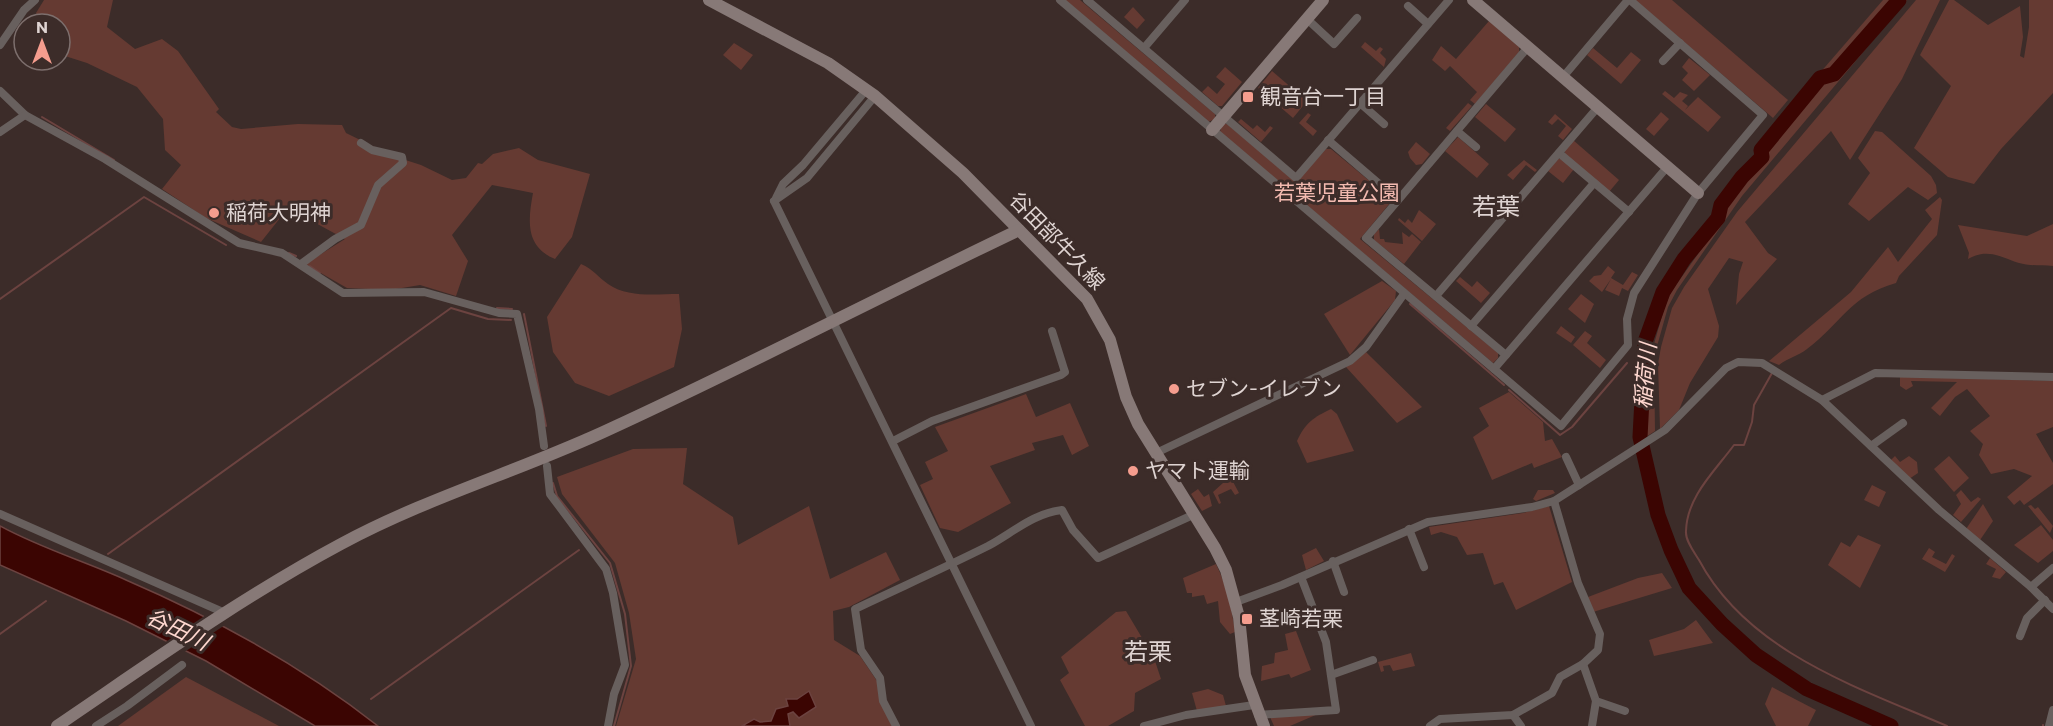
<svg xmlns="http://www.w3.org/2000/svg" width="2053" height="726" font-family="Commissioner,'Noto Sans JP',sans-serif">
  <style>
    .green { fill: #653a32 }
    .water { fill: #3b0502; stroke: #6c4340; stroke-width: 1.5 }
    .pier { fill: #3c2c29 }
    .lines { fill: none; stroke-linecap: round; stroke-linejoin: round }
    .stream { stroke: #6c4340; stroke-width: 2 }
    .river { stroke: #3b0502; stroke-width: 15 }
    .street { stroke: #68605e; stroke-width: 8 }
    .secondary { stroke: #877977; stroke-width: 12 }
    .poi-dot { fill: #f59d8e; stroke: #3c2c29; stroke-width: 2 }
    .labels { text-anchor: middle; stroke-width: 6; stroke-linejoin: round; paint-order: stroke }
    .poi-label { font-size: 21px; fill: #dfd4d2; stroke: #3c2c29; text-anchor: start }
    .park-label { font-size: 21px; fill: #f3bab0; stroke: #3c2c29 }
    .street-label { font-size: 21px; fill: #dfd4d2; stroke: #3c2c29 }
    .water-label { font-size: 22px; font-style: italic; fill: #ffd8d0; stroke: #3c2c29 }
    .quarter-label { font-size: 24px; fill: #dfd4d2; stroke: #3c2c29 }
  </style>
  <rect width="100%" height="100%" fill="#3c2c29"/>
  <g class="green">
    <path d="M44,0H113L107,27L135,49L162,39L178,51L219,109L216,112L232,127L241,129L298,124L342,125L346,133L393,156L421,165L452,180L466,178L478,163L482,164L493,154L519,148L538,160L590,174L572,237L555,259C525,247 528,220 533,193L492,185L452,235L468,261L456,296L420,285L390,290L347,288L305,264L345,239L288,208L261,242L206,218L162,189L181,165L165,150L163,119L137,87L87,63L65,56L60,49V24H43L36,13Z"/>
    <path d="M1065,0H1080L1215,114V119L1208,122Z"/>
    <path d="M1635,0H1672L1788,100L1773,118Z"/>
    <path d="M1883,0H1892L1832,69L1819,74Z"/>
    <path d="M1904,0H1907L1742,196L1677,290L1668,307L1654,357L1655,431L1643,439L1647,360L1654,344L1664,309L1671,292L1720,223L1734,194L1767,158L1766,149L1821,81L1837,79Z"/>
    <path d="M1916,0H1940L1902,79L1850,160L1831,131L1745,222L1768,253L1777,259L1736,305L1739,274L1743,262L1729,258L1708,289L1719,326L1718,337L1690,383L1679,410L1660,429L1658,364L1661,347L1672,308L1684,287L1737,212Z"/>
    <path d="M1949,0H1954L1988,25L2020,6L2023,37L2020,56L2024,58L2029,27V0H2053V93L2001,149L1974,184L1948,177L1914,148L1951,86L1920,55Z"/>
    <path d="M1133,7L1145,20L1137,29L1124,17Z"/>
    <path d="M1489,21L1519,47V52L1475,104L1470,100L1477,92L1450,66L1445,71L1432,60L1441,46L1456,59Z"/>
    <path d="M1365,42L1376,51L1380,47L1383,49L1380,53L1386,59L1384,67L1361,47Z"/>
    <path d="M734,43L753,55L741,70L723,55Z"/>
    <path d="M1593,48L1617,68L1631,52L1641,60L1621,84L1587,55Z"/>
    <path d="M1689,58L1710,75L1694,91L1682,80L1688,73L1682,67Z"/>
    <path d="M1225,67L1242,82L1222,106H1218L1202,92L1208,86L1217,94L1225,84L1216,77Z"/>
    <path d="M1272,71L1307,101L1293,118L1258,88Z"/>
    <path d="M1665,91L1674,98L1680,92L1688,95L1682,101L1688,106L1685,110L1698,97L1721,117L1708,132L1662,94Z"/>
    <path d="M1468,103L1472,106L1450,131L1446,128Z"/>
    <path d="M1486,104L1516,129L1505,142L1475,117Z"/>
    <path d="M1661,112L1669,119L1654,136L1646,129Z"/>
    <path d="M1308,113L1311,115L1306,122L1317,131L1313,136L1299,123Z"/>
    <path d="M1555,114L1572,129L1563,140L1558,136L1566,126L1558,119L1552,125L1548,122Z"/>
    <path d="M1241,119L1253,129L1257,125L1265,132L1270,126L1273,128L1261,142L1238,122Z"/>
    <path d="M1222,124H1227L1296,182L1326,149H1331L1390,198V203L1360,239L1498,353V358L1493,363L1220,132Z"/>
    <path d="M1875,131L1882,132L1931,176L1936,185L1937,193L1928,200L1908,187L1869,221L1848,204L1870,173L1858,158Z"/>
    <path d="M1458,137L1489,164L1477,178L1445,151Z"/>
    <path d="M1573,140L1619,180L1609,192L1565,155V150Z"/>
    <path d="M1416,142L1430,154L1422,164L1416,165L1410,158L1408,152Z"/>
    <path d="M1558,159H1563L1574,169L1563,183L1548,171Z"/>
    <path d="M1524,160L1537,170L1535,172L1526,165L1513,180L1507,175Z"/>
    <path d="M1488,192L1505,206L1498,215L1481,201Z"/>
    <path d="M1940,197L1942,200L1937,235L1899,276L1896,283C1848,297 1843,322 1807,349C1798,356 1788,358 1779,365L1769,361L1851,292L1888,247L1898,262L1932,219L1925,210Z"/>
    <path d="M1419,210L1436,224L1422,241L1398,220L1399,218L1405,223L1408,219L1412,223Z"/>
    <path d="M2053,224V266C2042,265 2029,266 2019,263C2000,257 1988,248 1968,259L1969,253L1958,225L2027,236Z"/>
    <path d="M1379,229L1380,239H1384L1385,242L1403,244L1402,232L1409,237L1412,234L1421,242L1404,264L1374,240V234Z"/>
    <path d="M581,264C593,269 598,277 608,284C628,298 655,294 679,294L682,329L674,367L609,396L575,383L553,352L547,317Z"/>
    <path d="M1608,266L1615,272L1611,278L1623,285L1632,272L1638,275L1628,291L1622,288L1619,296L1605,290L1611,279L1602,292L1589,281L1594,276L1601,275Z"/>
    <path d="M1460,277L1472,287L1477,281L1490,293L1481,303L1456,281Z"/>
    <path d="M1382,281L1396,291L1395,300L1350,355L1324,314Z"/>
    <path d="M1581,294L1594,304L1585,323L1568,309Z"/>
    <path d="M1561,326L1575,337L1571,343L1556,333Z"/>
    <path d="M1585,331L1592,336L1587,343L1606,360L1600,368L1573,345Z"/>
    <path d="M1366,352L1371,357L1422,407L1397,423L1346,367Z"/>
    <path d="M1900,376L2053,381V427L2036,434L2053,463V484L2024,505L2020,500L2014,505L2007,497L2032,476L2014,469L1991,474L1979,455L1983,444L1970,431L1990,416L1967,389L1955,397L1940,416L1931,408L1957,382L1911,381L1913,386L1906,390L1900,386Z"/>
    <path d="M1509,392L1543,422L1545,441L1552,439L1562,457L1534,468L1532,463L1492,480L1473,437L1489,426L1479,408Z"/>
    <path d="M1026,394L1036,417L1070,403L1089,446L1072,455L1063,435L1032,443L1035,450L990,466L1011,503L958,532L940,528L920,485L933,479L925,462L948,451L935,427Z"/>
    <path d="M1331,409L1337,414L1354,451L1307,463L1297,441C1305,423 1314,417 1331,409Z"/>
    <path d="M687,448L683,484L733,517L738,545L809,506L830,579L886,552L900,580L849,607L833,611L834,640L860,656L877,681L880,702L892,726H616L636,659L629,613L615,563L562,494L557,477L633,449Z"/>
    <path d="M1895,456L1900,462L1909,456L1917,462L1918,473L1909,479L1891,460Z"/>
    <path d="M1949,456L1969,478L1954,492L1934,469Z"/>
    <path d="M1222,461L1239,493L1235,495L1231,489L1218,495L1221,503L1219,504L1213,492L1223,483L1214,466Z"/>
    <path d="M1872,485L1886,492L1879,507L1864,500Z"/>
    <path d="M1198,489L1204,497L1209,494L1212,506L1202,511L1191,494Z"/>
    <path d="M1538,490H1553L1555,493L1536,501L1533,499Z"/>
    <path d="M1961,490L1971,502L1978,497L1981,499L1961,522L1953,515L1961,504L1956,495Z"/>
    <path d="M1983,504L1993,521L1980,540L1966,529Z"/>
    <path d="M2031,505L2035,509L2038,507L2053,526L2050,533L2028,506Z"/>
    <path d="M1549,506L1572,582L1516,610L1503,582L1494,585L1483,553L1467,555L1457,537L1441,532L1431,535L1429,527L1523,513Z"/>
    <path d="M2041,525L2053,540V551L2038,563L2014,545Z"/>
    <path d="M1858,535L1881,545L1860,588L1828,565L1841,542L1850,547Z"/>
    <path d="M1316,548L1324,561L1306,570L1302,555Z"/>
    <path d="M1929,548L1935,552L1932,557L1946,564L1952,554L1955,556L1945,572L1922,559Z"/>
    <path d="M1990,558L2006,572L2000,579L1992,577L1996,569L1986,564Z"/>
    <path d="M1216,564C1226,584 1232,609 1235,632L1230,634L1220,622L1218,601L1207,604L1204,595L1192,597V593H1187L1183,578Z"/>
    <path d="M1662,573L1672,588L1593,612L1588,597L1638,578Z"/>
    <path d="M1126,611L1154,658L1161,679L1135,693L1134,711L1108,726H1085L1060,680L1069,673L1061,657L1116,612Z"/>
    <path d="M1696,620L1713,643L1654,656L1649,640L1684,629Z"/>
    <path d="M1296,631L1311,670L1291,678L1289,674L1261,681L1262,666L1274,663L1275,653L1288,650L1285,634Z"/>
    <path d="M1411,653L1415,666L1393,671L1390,665L1383,666L1384,671L1381,672L1378,662Z"/>
    <path d="M186,677L279,726H118Z"/>
    <path d="M1772,687L1816,710L1808,726H1776L1765,704Z"/>
    <path d="M1208,689L1223,695L1226,706L1197,711L1192,693Z"/>
    <path d="M1318,714L1290,726H1274L1270,717Z"/>
  </g>
  <g class="water">
    <path d="M0,526C40,548 84,561 126,580C214,618 303,667 378,726H315L206,661L126,621L0,565Z"/>
    <path d="M809,691L816,707L799,718L793,712L788,714L790,726H742L754,719L760,722L771,721L776,709L788,706L786,699H797Z"/>
  </g>
  <path class="pier" d="M206,615L225,625L183,653L164,643Z"/>
  <g class="lines">
    <g class="stream">
      <path d="M42,117L114,160"/>
      <path d="M289,253L296,256"/>
      <path d="M310,266L320,273"/>
      <path d="M0,299L144,197L226,245"/>
      <path d="M1410,304L1504,385"/>
      <path d="M497,308L512,309"/>
      <path d="M524,314L546,426"/>
      <path d="M1772,373L1754,405L1752,422L1744,445H1734C1715,471 1687,496 1686,531C1685,540 1694,552 1699,560C1748,652 1857,687 1947,726"/>
      <path d="M1509,390L1560,435L1572,427L1627,363"/>
      <path d="M553,483L557,496L610,563L625,614L631,666L614,726"/>
      <path d="M108,554L451,308L488,319L511,320"/>
      <path d="M0,634L46,601"/>
      <path d="M371,699L579,550"/>
      <path d="M2043,726V725"/>
    </g>
    <path class="river" d="M1891,726L1807,689L1756,655L1722,624L1689,588L1671,550L1658,515L1640,437L1645,342L1663,292L1684,259L1718,218L1721,205L1742,177L1762,157L1761,150L1820,78L1834,74L1899,0"/>
    <g class="street">
      <path d="M1060,0L1561,426L1628,345L1627,319L1634,293L1698,193L1763,115L1630,0"/>
      <path d="M1087,0L1296,178L1449,0"/>
      <path d="M1408,6L1428,24"/>
      <path d="M1307,19L1334,44L1357,18"/>
      <path d="M0,45L24,10L35,0"/>
      <path d="M1144,48L1185,0"/>
      <path d="M1663,61L1680,43"/>
      <path d="M1563,77L1628,0"/>
      <path d="M0,91L25,115L105,159L239,243L282,253L343,293L424,292L499,313L517,314L539,409L544,446"/>
      <path d="M1360,103L1384,124"/>
      <path d="M1457,131L1476,147"/>
      <path d="M0,132L25,115"/>
      <path d="M1328,140L1398,200"/>
      <path d="M1559,153L1629,212"/>
      <path d="M776,198L783,184L803,165L867,89"/>
      <path d="M774,201L1031,726"/>
      <path d="M774,201L807,178L875,96"/>
      <path d="M301,264L335,239L361,225L378,185L403,163L402,157L372,150L361,143"/>
      <path d="M1436,296L1598,107"/>
      <path d="M1471,326L1594,183"/>
      <path d="M1506,355L1366,238L1528,47"/>
      <path d="M1494,369L1668,166"/>
      <path d="M1822,400L1875,373L2053,377"/>
      <path d="M893,441L932,421L1061,375L1065,372L1064,369L1052,331"/>
      <path d="M1871,446L1903,423"/>
      <path d="M1156,453L1350,361L1366,347L1404,294"/>
      <path d="M1566,457L1579,485"/>
      <path d="M547,466L550,494L606,569L613,593L625,665L614,694L608,726"/>
      <path d="M0,514L225,613"/>
      <path d="M1409,529L1424,567"/>
      <path d="M1333,561L1344,592"/>
      <path d="M2031,587L2053,568"/>
      <path d="M1236,602L1282,585L1428,522L1532,507L1554,501L1665,430L1726,368L1738,362L1762,363L1822,400L1939,510L2031,587L2053,609"/>
      <path d="M2020,636L2027,618L2045,600"/>
      <path d="M1583,664L1596,701L1625,711"/>
      <path d="M1331,675L1373,660"/>
      <path d="M1258,715L1336,710L1326,642L1301,577"/>
      <path d="M1513,715L1521,726"/>
      <path d="M96,726L127,706L182,665"/>
      <path d="M896,726L883,701L880,678L861,650L855,609C899,588 944,568 988,546C1012,533 1034,513 1062,510L1073,530L1098,558L1195,514"/>
      <path d="M1144,726L1186,715L1254,705"/>
      <path d="M1430,726L1440,719L1513,715L1552,693L1560,677L1583,664L1598,650L1600,634L1578,583L1554,501"/>
      <path d="M1592,726L1596,701"/>
      <path d="M2049,726L2053,710"/>
    </g>
    <g class="secondary">
      <path d="M709,0L828,63L875,96L963,173L1087,299L1110,340L1126,397L1138,424L1215,548L1226,570L1239,617L1245,675L1264,726"/>
      <path d="M1473,0L1698,193"/>
      <path d="M1212,130L1323,0"/>
      <path d="M57,726C150,663 242,597 341,544C428,497 523,470 612,428C749,365 883,295 1019,230"/>
    </g>
  </g>
  <g class="poi-dot">
    <rect x="1242" y="91" width="12" height="12" rx="3"/>
    <circle cx="214" cy="213" r="6"/>
    <circle cx="1174" cy="389" r="6"/>
    <circle cx="1133" cy="471" r="6"/>
    <rect x="1241" y="613" width="12" height="12" rx="3"/>
  </g>
  <g class="labels">
    <g class="poi-label">
      <text x="1260" y="104">観音台一丁目</text>
      <text x="226" y="220">稲荷大明神</text>
      <text x="1186" y="396">セブン-イレブン</text>
      <text x="1145" y="478">ヤマト運輸</text>
      <text x="1259" y="626">茎崎若栗</text>
    </g>
    <g class="park-label">
      <text x="1337" y="200">若葉児童公園</text>
    </g>
    <g class="street-label">
      <text transform="translate(1057 241) rotate(46)" y="7">谷田部牛久線</text>
    </g>
    <g class="water-label">
      <text transform="translate(1645 376) rotate(-85)" y="8">稲荷川</text>
      <text transform="translate(178 629) rotate(26)" y="8">谷田川</text>
    </g>
    <g class="quarter-label">
      <text x="1496" y="215">若葉</text>
      <text x="1148" y="660">若栗</text>
    </g>
  </g>
  <g transform="translate(42 42)"><circle r="28" fill="#3c2c29" stroke="#7d6f6d" stroke-width="1.5"/>
  <path d="M0-4.5L10 22L0 15L-10 22Z" fill="#f59d8e"/>
  <text y="-9" font-size="16" font-weight="bold" text-anchor="middle" fill="#dfd4d2">N</text>
  </g>
</svg>
